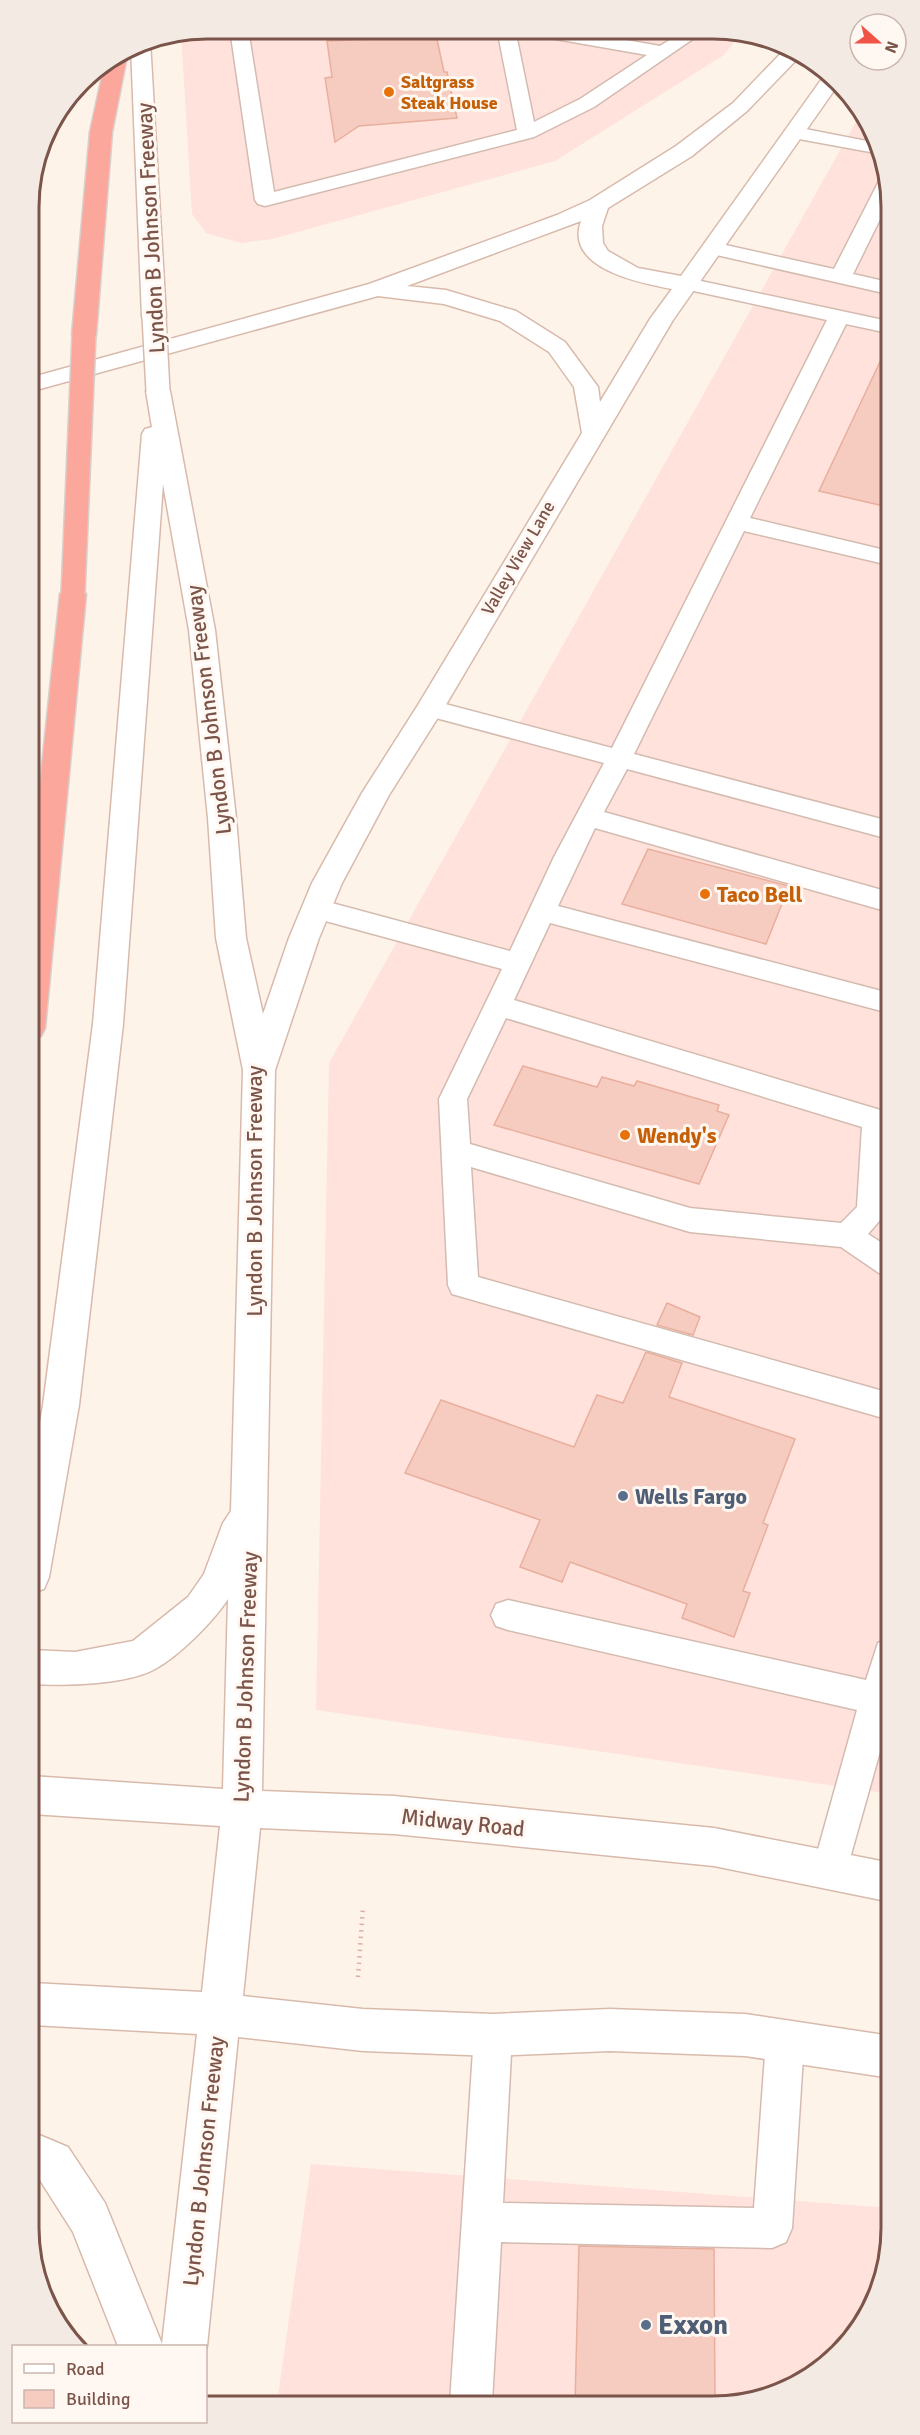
<svg xmlns="http://www.w3.org/2000/svg" width="920" height="2435" font-family="Signika,sans-serif">
  <style>
    .commercial { fill: #ffe2dc }
    .building { fill: #f5ccbf; stroke: #e9af9e; stroke-width: 1.5 }
    .lines { fill: none; stroke-linecap: round; stroke-linejoin: round }
    .service-casing { stroke: #d4bbb0; stroke-width: 3 }
    .secondary-casing { stroke: #d8baac; stroke-width: 3 }
    .motorway-casing { stroke: #dacfcc; stroke-width: 3 }
    .path { stroke: #dbafa1; stroke-width: 4.5; stroke-dasharray: 1.5 5; stroke-linecap: butt }
    .service { fill: #fff; fill-rule: evenodd }
    .secondary { fill: #fff; fill-rule: evenodd }
    .motorway { fill: #fca79c; fill-rule: evenodd }
    .secondary-bridge-casing { stroke: #d8baac; stroke-width: 26; stroke-linecap: butt }
    .motorway-bridge-casing { stroke: #dacfcc; stroke-width: 26; stroke-linecap: butt }
    .secondary-bridge { stroke: #fff; stroke-width: 23 }
    .motorway-bridge { stroke: #fca79c; stroke-width: 23 }
    .food-dot { fill: #e8710a; stroke: #fff7f1; stroke-width: 2 }
    .service-dot { fill: #5c6f8a; stroke: #fff7f1; stroke-width: 2 }
    .labels { text-anchor: middle; stroke-width: 6; stroke-linejoin: round; paint-order: stroke }
    .far-food-label { font-size: 18px; font-weight: bold; fill: #c56008; stroke: #fff7f1; text-anchor: start }
    .far-street-label { font-size: 18px; fill: #7b544a; stroke: #fff7f1 }
    .street-label { font-size: 22px; fill: #7b544a; stroke: #fff7f1 }
    .food-label { font-size: 22px; font-weight: bold; fill: #c56008; stroke: #fff7f1; text-anchor: start }
    .service-label { font-size: 22px; font-weight: bold; fill: #4e5e75; stroke: #fff7f1; text-anchor: start }
    .near-service-label { font-size: 27px; font-weight: bold; fill: #4e5e75; stroke: #fff7f1; text-anchor: start }
    .rim { fill: none; stroke: #7b544a; stroke-width: 3 }
  </style>
  <rect width="100%" height="100%" fill="#fef3e9"/>
  <g class="commercial">
    <path d="M207,29L742,32L724,55L555,161L272,239L241,243L206,233L192,214L181,34Z"/>
    <path d="M862,111L868,118L888,172L890,1794L316,1710L329,1063Z"/>
    <path d="M311,2164L891,2208V2239L878,2296L847,2345L802,2382L748,2403H277Z"/>
  </g>
  <g class="building">
    <path d="M394,30H435L444,72H447L457,118L359,126L335,142L325,78L332,77L327,41L395,38Z"/>
    <path d="M888,345V507L819,491Z"/>
    <path d="M648,849L789,886L766,944L622,904Z"/>
    <path d="M523,1066L597,1087L602,1077L634,1086L637,1081L719,1105L717,1111L729,1115L699,1184L494,1125Z"/>
    <path d="M667,1303L700,1317L693,1335L657,1325Z"/>
    <path d="M646,1352L682,1363L669,1397L795,1439L763,1523L768,1525L743,1591L750,1593L734,1637L682,1618L687,1604L570,1562L562,1582L520,1567L540,1520L405,1473L441,1400L574,1447L597,1395L623,1403Z"/>
    <path d="M579,2246L714,2249L715,2403H575Z"/>
  </g>
  <g class="lines">
    <defs>
      <g id="service">
        <path d="M230,29H248L274,192L517,130L498,34L500,30L518,31L516,34L534,122L580,99L647,55L544,37L537,35L535,31H575L660,46L682,32H703L594,107L534,137L265,206L258,204L255,200Z"/>
        <path d="M795,127L877,143L881,154L788,137L785,133Z"/>
        <path d="M888,177V203L853,274L888,282V294L712,254L705,252L702,248L705,244L712,242L834,269L878,183L881,179Z"/>
        <path d="M687,278L888,321V333L846,324L750,518L889,551V565L744,531L634,754L889,821V839L627,769L604,812L889,892V912L595,828L558,906L889,993V1013L550,923L514,1000L887,1112L889,1161L887,1212L868,1234L890,1248V1276L879,1273L841,1247L690,1232L471,1167L478,1277L890,1393V1420L452,1294L448,1285L439,1099L502,969L307,916L304,909L307,902L317,899L510,951L554,857L604,763L421,714L417,708L421,702L430,700L612,748L827,320L680,288L677,284L680,280ZM506,1018L862,1127L857,1207L841,1223L690,1208L470,1144L467,1099Z"/>
        <path d="M508,1600L866,1680L878,1643L890,1638V1716L843,1883L830,1889L817,1883L812,1871L857,1710L508,1630L496,1626L491,1615L496,1604Z"/>
        <path d="M493,2016L506,2022L512,2035L503,2203L754,2208L766,2041L772,2028L785,2022L798,2028L804,2041L792,2228L786,2242L772,2248L501,2242L492,2403H450L474,2035L480,2022Z"/>
      </g>
      <g id="secondary">
        <path d="M150,40L166,317L162,322H146L142,317L131,47Z"/>
        <path d="M787,47L803,53L747,111L692,156L608,208L602,226L603,243L608,251L638,268L681,276L826,73L840,82L673,320L444,708L389,795L342,883L319,938L275,1070L262,1791L394,1796L714,1828L891,1863V1902L714,1866L394,1834L260,1828L243,1996L363,2009L493,2014L610,2009L745,2014L891,2036V2078L745,2056L610,2051L493,2056L363,2051L238,2037L207,2346L206,2349L118,2346L73,2232L38,2177L32,2175V2132L68,2147L105,2203L162,2344L197,2034L32,2025V1983L202,1992L220,1826L31,1814V1776L223,1789L228,1599C213,1622 179,1656 155,1669C126,1685 63,1686 31,1684V1650L75,1652L133,1641L188,1597L204,1574L223,1523L231,1511L243,1070L216,938L208,818L189,630L163,484L123,1024L79,1405L49,1577L44,1589L31,1593V1475L43,1405L93,1024L142,434L145,429L152,427L146,391L149,386L158,384L167,386L170,391L215,630L236,818L246,938L263,1014L289,938L312,883L362,793L418,705L582,433L574,387L549,352L500,321L444,304L378,296L29,392V378L369,284L557,215L590,200L676,146L733,103ZM581,221C564,269 641,283 672,289L650,319L600,402L598,387L565,342L516,311L446,290L407,286Z"/>
      </g>
      <g id="motorway">
        <path d="M124,52L127,56L112,132L96,335L92,340H76L72,335L90,132L105,63Z"/>
        <path d="M73,586L82,588L86,594L45,1028L41,1036L30,1040V880L60,594L64,588Z"/>
      </g>
    </defs>
    <use href="#service" class="service-casing"/>
    <use href="#secondary" class="secondary-casing"/>
    <use href="#motorway" class="motorway-casing"/>
    <path class="path" d="M358,1977L363,1907"/>
    <use href="#service" class="service"/>
    <use href="#secondary" class="secondary"/>
    <use href="#motorway" class="motorway"/>
    <defs>
      <path id="secondary-bridge" d="M154,317L158,391"/>
      <path id="motorway-bridge" d="M73,594L84,335"/>
    </defs>
    <use href="#secondary-bridge" class="secondary-bridge-casing"/>
    <use href="#motorway-bridge" class="motorway-bridge-casing"/>
    <use href="#secondary-bridge" class="secondary-bridge"/>
    <use href="#motorway-bridge" class="motorway-bridge"/>
  </g>
  <g class="food-dot">
    <circle cx="389" cy="92" r="6"/>
    <circle cx="705" cy="894" r="6"/>
    <circle cx="625" cy="1135" r="6"/>
  </g>
  <g class="service-dot">
    <circle cx="623" cy="1496" r="6"/>
    <circle cx="646" cy="2325" r="6"/>
  </g>
  <g class="labels">
    <g class="far-food-label">
      <text x="401" y="88">Saltgrass<tspan x="401" dy="21">Steak House</tspan></text>
    </g>
    <g class="far-street-label">
      <text transform="translate(518 558) rotate(-60)" y="6">Valley View Lane</text>
    </g>
    <g class="street-label">
      <text transform="translate(150 228) rotate(-93)" y="8">Lyndon B Johnson Freeway</text>
      <text transform="translate(208 710) rotate(-97)" y="8">Lyndon B Johnson Freeway</text>
      <text transform="translate(254 1191) rotate(-90)" y="8">Lyndon B Johnson Freeway</text>
      <text transform="translate(245 1677) rotate(-88)" y="8">Lyndon B Johnson Freeway</text>
      <text transform="translate(463 1822) rotate(6)" y="8">Midway Road</text>
      <text transform="translate(203 2161) rotate(-84)" y="8">Lyndon B Johnson Freeway</text>
    </g>
    <g class="food-label">
      <text x="717" y="902">Taco Bell</text>
      <text x="637" y="1143">Wendy's</text>
    </g>
    <g class="service-label">
      <text x="635" y="1504">Wells Fargo</text>
    </g>
    <g class="near-service-label">
      <text x="658" y="2334">Exxon</text>
    </g>
  </g>
  <path d="M0 0H920V2435H0ZM207 39H713A168 168 0 0 1 881 207V2228A168 168 0 0 1 713 2396H207A168 168 0 0 1 39 2228V207A168 168 0 0 1 207 39Z" fill="#f4eae4" fill-rule="evenodd"/>
  <path class="rim" d="M207 39H713A168 168 0 0 1 881 207V2228A168 168 0 0 1 713 2396H207A168 168 0 0 1 39 2228V207A168 168 0 0 1 207 39Z"/>
  <rect x="12" y="2345" width="195" height="78" fill="#fff7f1" stroke="#cab6ae" stroke-width="1.5"/>
  <rect x="24" y="2364" width="30" height="9" fill="#ffffff" stroke="#cab6ae" stroke-width="1.5"/>
  <text x="66" y="2375" font-size="18" fill="#7b544a">Road</text>
  <rect x="24" y="2390" width="30" height="18" fill="#f5ccbf" stroke="#cab6ae" stroke-width="1.5"/>
  <text x="66" y="2405" font-size="18" fill="#7b544a">Building</text>
  <g transform="translate(878 42) rotate(111)"><circle r="28" fill="#fff7f1" stroke="#cab6ae" stroke-width="1.5"/>
  <path d="M0-4.5L10 22L0 15L-10 22Z" fill="#ef5447"/>
  <text y="-9" font-size="16" font-weight="bold" text-anchor="middle" fill="#7b544a">N</text>
  </g>
</svg>
